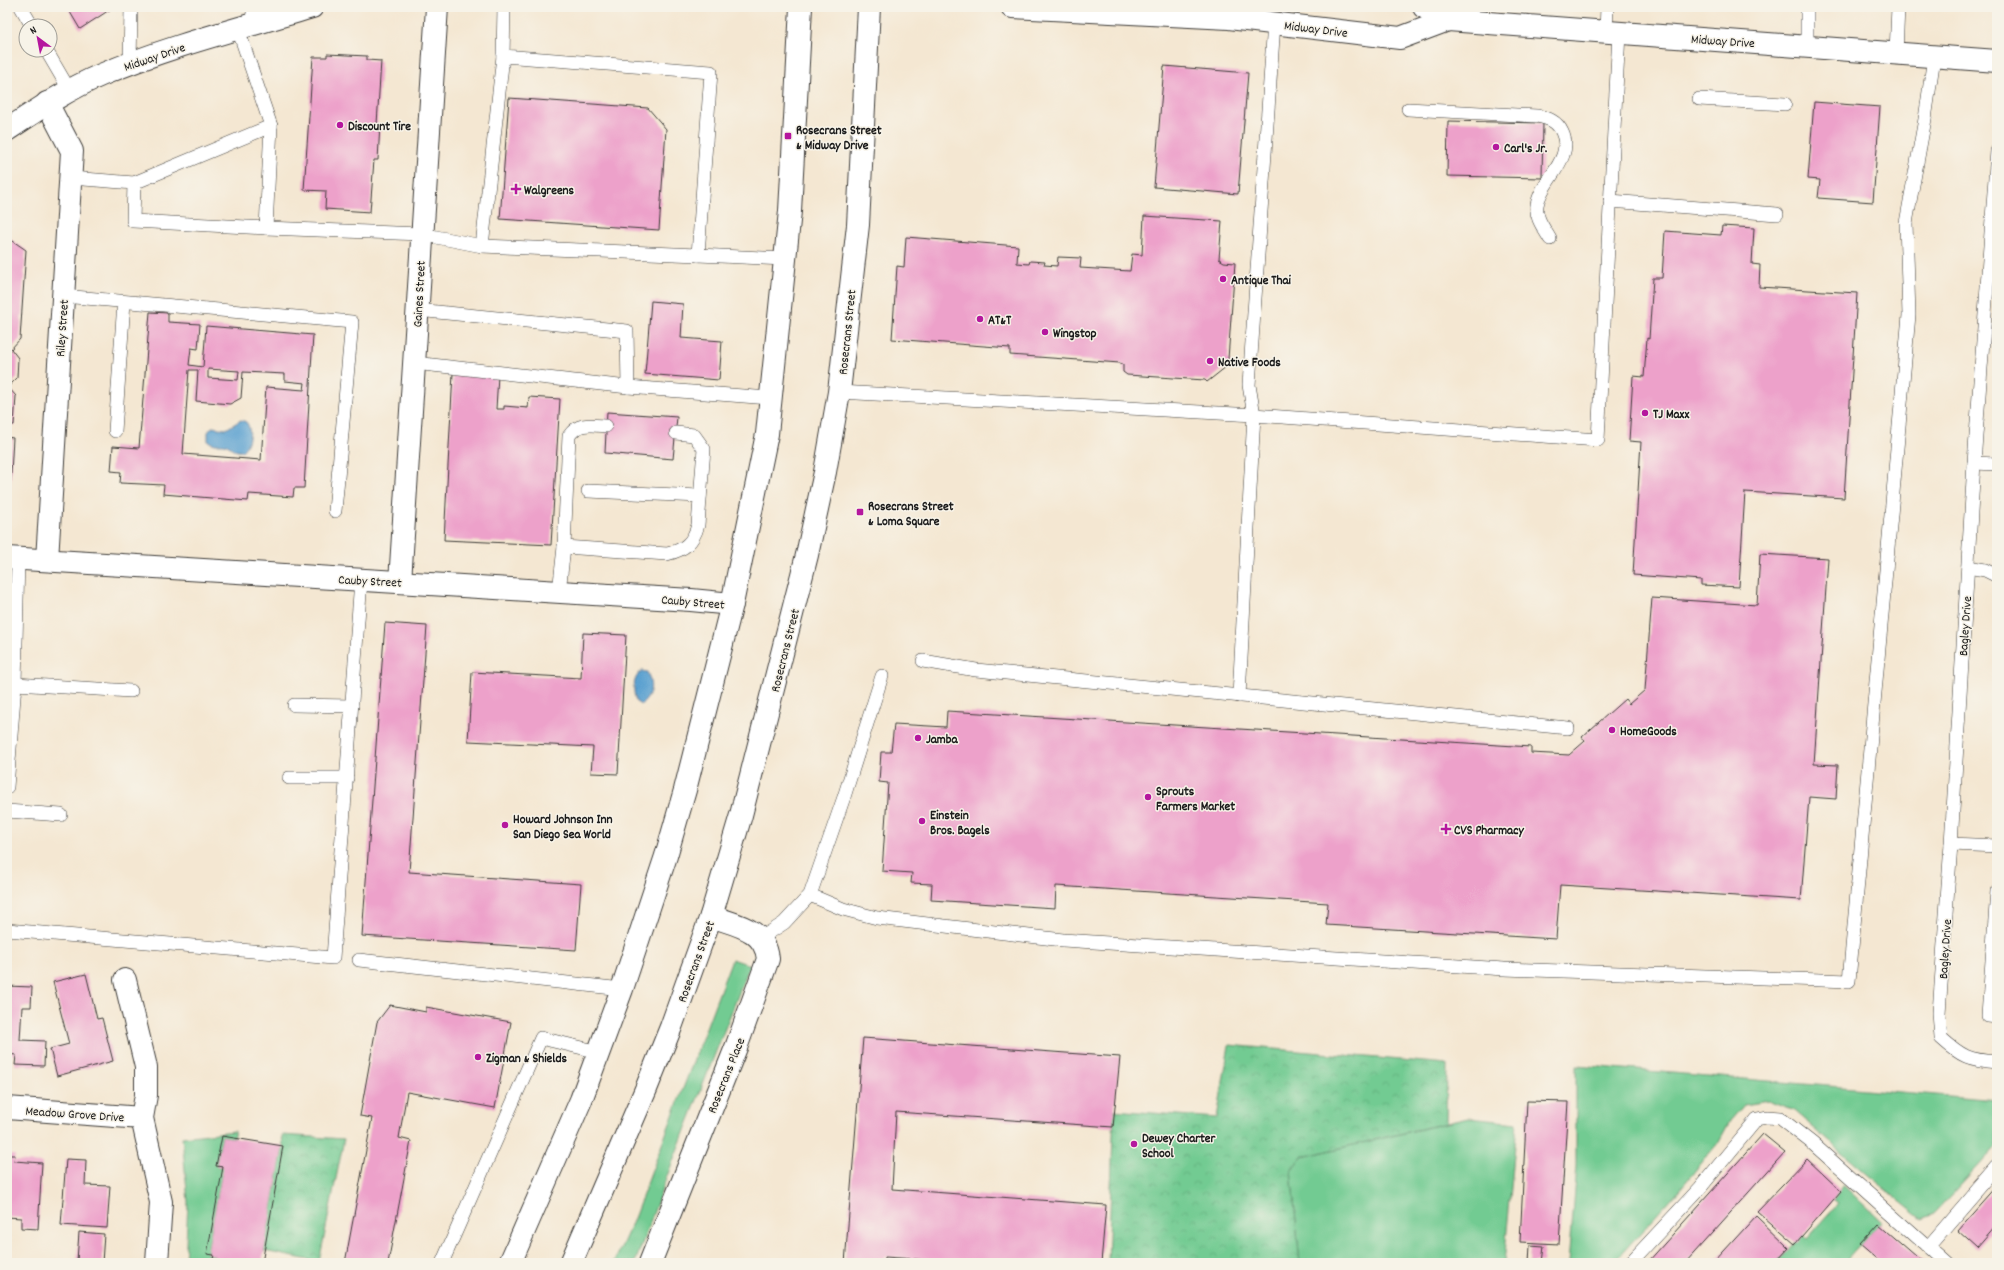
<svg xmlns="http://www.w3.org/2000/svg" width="2004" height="1270" font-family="Dekko,sans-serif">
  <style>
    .green { fill: #72cb92; stroke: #477457 }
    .park { fill: url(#park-crowns); stroke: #477457 }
    .water { fill: #5aa0d0; stroke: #3b5e76 }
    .building { fill: #eda1ca; fill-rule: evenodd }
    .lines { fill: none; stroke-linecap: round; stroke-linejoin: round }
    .lane-casing { stroke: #3c3a37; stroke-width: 14 }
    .street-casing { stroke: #3c3a37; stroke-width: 24 }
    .secondary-casing { stroke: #3c3a37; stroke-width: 24 }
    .primary-casing { stroke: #3c3a37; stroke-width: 24 }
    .lane { stroke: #fff; stroke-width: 13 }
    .street { stroke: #fff; stroke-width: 22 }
    .secondary { stroke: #fff; stroke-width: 22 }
    .primary { stroke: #fff; stroke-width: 22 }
    .poi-dot { fill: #b5179e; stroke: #f7f3e8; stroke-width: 1.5 }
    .labels { text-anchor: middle; stroke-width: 3; stroke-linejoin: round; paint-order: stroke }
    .street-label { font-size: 13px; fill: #1c1c1c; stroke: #f7f3e8 }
    .poi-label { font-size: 13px; font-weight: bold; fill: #1c1c1c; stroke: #f7f3e8; text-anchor: start }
  </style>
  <defs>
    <pattern id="park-crowns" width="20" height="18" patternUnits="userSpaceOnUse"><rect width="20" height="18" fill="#72cb92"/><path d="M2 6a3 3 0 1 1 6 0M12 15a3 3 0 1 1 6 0" fill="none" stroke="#62ae7d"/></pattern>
  </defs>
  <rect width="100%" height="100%" fill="#f7f3e8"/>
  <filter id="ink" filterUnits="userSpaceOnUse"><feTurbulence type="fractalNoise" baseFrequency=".025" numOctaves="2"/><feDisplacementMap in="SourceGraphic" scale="8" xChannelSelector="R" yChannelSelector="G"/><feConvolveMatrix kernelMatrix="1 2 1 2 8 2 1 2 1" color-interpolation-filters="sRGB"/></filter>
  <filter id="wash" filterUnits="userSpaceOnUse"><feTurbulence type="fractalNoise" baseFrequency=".012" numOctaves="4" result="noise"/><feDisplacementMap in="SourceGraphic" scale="16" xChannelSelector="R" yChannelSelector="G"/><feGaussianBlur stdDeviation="0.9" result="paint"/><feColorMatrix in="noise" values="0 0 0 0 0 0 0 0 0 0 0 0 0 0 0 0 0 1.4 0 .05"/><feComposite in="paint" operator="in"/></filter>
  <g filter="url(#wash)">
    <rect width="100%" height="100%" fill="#f4e7d2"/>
    <g class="green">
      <path d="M732,959L750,965L667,1176L635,1263H614L633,1221Z"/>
      <path d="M1576,1065L1997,1100V1146L1935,1213L1922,1218L1867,1174L1794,1111L1768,1101L1744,1105L1730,1121L1718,1143L1680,1189L1613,1263H1568L1576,1166Z"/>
      <path d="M1468,1118L1517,1123L1504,1263H1300L1291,1171L1302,1157Z"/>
      <path d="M235,1131L233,1138L222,1136L216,1166L223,1167L207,1254L214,1255L212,1263H185L188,1202L182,1137Z"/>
      <path d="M1844,1185L1882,1221L1844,1263H1775L1802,1235L1807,1239L1838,1204L1833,1200Z"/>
    </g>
    <g class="park">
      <path d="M1229,1045L1447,1064L1446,1123L1302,1157L1291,1171L1300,1263H1108L1114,1110L1217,1118Z"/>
      <path d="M282,1135L344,1139L319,1262L264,1251L283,1146Z"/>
    </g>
    <g class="water">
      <path d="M241,420L246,422C253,430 249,445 242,451C234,452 233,448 227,445C220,442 217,447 208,441V432L212,427L226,429Z"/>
      <path d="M642,671L647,672C653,685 652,696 641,705L636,702C633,691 632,678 642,671Z"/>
    </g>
    <g id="blocks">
      <g class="building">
        <path d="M67,7H114L80,29Z"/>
        <path d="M327,54L367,56V60L381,61L377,124H380L378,160H374L370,212L325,209L326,191L304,190L313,57H327Z"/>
        <path d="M1164,66L1248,73L1238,194L1154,187Z"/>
        <path d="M509,98L648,108L666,129L659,230L500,219Z"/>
        <path d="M1814,102L1880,107L1873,202L1818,198L1820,180L1808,179Z"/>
        <path d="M1448,121L1543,123L1542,178L1447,176Z"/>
        <path d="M1144,216L1222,221L1219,259L1224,262L1235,263L1228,359L1231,363L1207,382L1205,380L1127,375L1123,372V365L1120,363L1010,355V348L892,339L897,266L904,267L906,237L1018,246L1017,263L1029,264L1030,261L1045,262L1044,265L1057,266L1058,257L1081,258L1080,268L1130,271L1132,254L1142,255Z"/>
        <path d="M1722,226L1754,228L1752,264L1760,265L1759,287L1857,293L1844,498L1745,492L1739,587L1701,585V580L1633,575L1641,442L1629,441L1633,376L1644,377L1647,338L1649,339L1653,278H1662L1665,231L1721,235Z"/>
        <path d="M7,237L26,250L20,339L11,349L18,358L17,378L8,387L16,396L14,425H7Z"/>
        <path d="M651,301L683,304L681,338L722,341L719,380L645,374Z"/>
        <path d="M150,312L168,313V322L200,324L198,349L191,348L189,365L203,367L206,326L313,335L304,488H294L293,497L249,494L248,501L163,494L164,485L120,483L121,472L111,471L113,446L139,448ZM208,369L239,371L238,380L208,378ZM189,370H198L196,401L230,404L241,398L243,372L285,374V381L305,383L304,390L266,387L261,460L183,454Z"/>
        <path d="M453,373L498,375L496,409H504V406L528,408L529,397L560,399L551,545L444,540Z"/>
        <path d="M607,412L677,417L673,459L605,453Z"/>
        <path d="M7,437L13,438L10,491L7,494Z"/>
        <path d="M1760,554L1828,558L1814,764L1838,765L1836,799L1809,797L1801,900L1560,885L1556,939L1326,925L1328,903L1056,886L1055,908L931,900L932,884L911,883L912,873L882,871L888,783L879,782L881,752H891L894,724L946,727L947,711L1531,747V753L1569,755L1585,741L1582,737L1625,699L1629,704L1645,690L1652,598L1757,605Z"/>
        <path d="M385,623L427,626L409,872L581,884L576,950L362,936Z"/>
        <path d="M583,633L626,635L618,774L591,773L593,747L468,741L472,672L581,678Z"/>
        <path d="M86,974L97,1019L102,1018L113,1061L57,1076L50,1049L69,1044L53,982Z"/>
        <path d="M7,986L32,987L31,1007H22L20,1040L45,1041L44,1066L15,1065L16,1055L7,1054Z"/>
        <path d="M390,1005L426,1012V1007L511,1022L495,1108L407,1092L399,1138L411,1141L388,1263H345L372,1118L360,1116L377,1022Z"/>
        <path d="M863,1038L1120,1057L1113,1127L896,1112L892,1189L1106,1205L1101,1263H972L885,1257V1263H845Z"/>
        <path d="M1527,1101L1568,1102L1559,1244L1520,1242Z"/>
        <path d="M1763,1134L1785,1152L1685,1263H1647Z"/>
        <path d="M222,1136L283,1146L262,1263H212L214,1255L207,1254L223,1167L216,1166Z"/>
        <path d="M7,1155H15L14,1161L42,1163L38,1229L21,1228V1218L7,1217Z"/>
        <path d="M66,1159L86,1160L85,1185L110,1186L107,1228L61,1225Z"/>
        <path d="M1807,1159L1841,1191L1795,1244L1757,1211Z"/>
        <path d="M1997,1185V1227L1978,1249L1957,1230Z"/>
        <path d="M1756,1216L1789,1248L1775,1263H1713Z"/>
        <path d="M1879,1224L1924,1263H1881L1860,1245Z"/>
        <path d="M79,1232L104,1234L102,1263L77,1261Z"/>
        <path d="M1530,1245L1544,1246L1542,1263H1529Z"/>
      </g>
    </g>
  </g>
  <g filter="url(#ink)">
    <use href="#blocks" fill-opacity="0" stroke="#3c3a37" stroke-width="1"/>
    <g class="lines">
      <defs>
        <g id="lane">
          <path d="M21,7L32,26"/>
          <path d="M504,7L503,56L711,72L698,255L785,259"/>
          <path d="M251,25L254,7"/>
          <path d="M1606,32L1607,7"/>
          <path d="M1807,47V7"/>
          <path d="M46,50L70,91"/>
          <path d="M1896,53L1898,7"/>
          <path d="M130,65L131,7"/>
          <path d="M1699,99L1785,104"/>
          <path d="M1408,109L1537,116C1548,118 1557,121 1562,132C1575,159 1541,180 1537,205C1535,218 1544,228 1550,239"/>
          <path d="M1997,151L1974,463L1951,844L1939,1013L1941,1038C1962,1057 1969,1060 1997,1062"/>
          <path d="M71,178L134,183L271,126L238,29"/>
          <path d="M134,183L133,221L266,228L271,126"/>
          <path d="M1610,201L1777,214"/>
          <path d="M266,228L421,234L482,246L698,255"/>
          <path d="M482,246L503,56"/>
          <path d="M63,296L352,322L335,511"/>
          <path d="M414,363L628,387L627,331L417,310"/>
          <path d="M628,387L770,398"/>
          <path d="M839,392L1254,415L1598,440L1619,33"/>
          <path d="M115,431L124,302"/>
          <path d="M1974,463L1997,464"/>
          <path d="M588,491L700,496"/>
          <path d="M564,547L667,554C684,550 693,543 698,525L704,449L694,435L676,433"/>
          <path d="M1968,567L1985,570L1997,576"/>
          <path d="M559,592L564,547L569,436C578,422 591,425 606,426"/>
          <path d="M923,661L976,670L1568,728"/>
          <path d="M15,684L131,691"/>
          <path d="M1239,696L1254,415L1249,385L1274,23"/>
          <path d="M294,705L352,706"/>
          <path d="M289,778H347"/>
          <path d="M7,787L15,684L18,558"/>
          <path d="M7,811L61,815"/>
          <path d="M1951,844L1997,846"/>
          <path d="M1997,891L1988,1016L1997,1017"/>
          <path d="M810,895L843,909L877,918L1063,940L1504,969L1849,981L1909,315L1906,223L1925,119L1934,57"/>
          <path d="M7,930L333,958L361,580"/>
          <path d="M761,938L784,923L810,895L844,797L882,676"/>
          <path d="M359,960L622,989"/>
          <path d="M1928,1247L1997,1167"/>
          <path d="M442,1263L541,1038L599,1052"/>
          <path d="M1630,1263L1700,1188L1757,1119L1767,1117L1780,1118L1812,1143L1946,1263"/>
        </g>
        <g id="street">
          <path d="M7,558L691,600L732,604"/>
          <path d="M47,560L72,151L47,103"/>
          <path d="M400,582L437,7"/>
          <path d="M125,980L146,1067V1095L142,1118L161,1202L157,1263"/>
          <path d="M7,1108L142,1118"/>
          <path d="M650,1263L737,1045L768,959C765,928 735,925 711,916"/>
        </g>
        <g id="secondary">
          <path d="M1012,7L1229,18L1400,38L1448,20"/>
          <path d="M1424,7L1448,20L1997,61"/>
        </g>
        <g id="primary">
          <path d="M7,130C37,110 68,89 101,75C169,46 242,28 312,7"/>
          <path d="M510,1263L581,1100L622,989L666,856L685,790L732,604L767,434L790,211L801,7"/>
          <path d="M571,1263L646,1089L671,1027L711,916L741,815L807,555L825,472L839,392L858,225L869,7"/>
        </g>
      </defs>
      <use href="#lane" class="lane-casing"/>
      <use href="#street" class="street-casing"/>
      <use href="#secondary" class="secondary-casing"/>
      <use href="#primary" class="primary-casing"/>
      <use href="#lane" class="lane"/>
      <use href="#street" class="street"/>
      <use href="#secondary" class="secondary"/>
      <use href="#primary" class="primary"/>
    </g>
  </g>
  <g class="poi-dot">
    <circle cx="340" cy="125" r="4"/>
    <rect x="784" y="132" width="8" height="8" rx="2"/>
    <circle cx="1496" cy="147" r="4"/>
    <path d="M514 183h4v4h4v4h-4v4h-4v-4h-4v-4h4z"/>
    <circle cx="1223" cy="279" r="4"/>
    <circle cx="980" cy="319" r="4"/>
    <circle cx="1045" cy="332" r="4"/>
    <circle cx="1210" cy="361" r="4"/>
    <circle cx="1645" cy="413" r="4"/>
    <rect x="856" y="508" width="8" height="8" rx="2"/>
    <circle cx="1612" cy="730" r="4"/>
    <circle cx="918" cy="738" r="4"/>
    <circle cx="1148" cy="797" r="4"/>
    <circle cx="922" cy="821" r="4"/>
    <circle cx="505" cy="825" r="4"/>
    <path d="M1444 823h4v4h4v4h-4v4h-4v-4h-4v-4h4z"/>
    <circle cx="478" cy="1057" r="4"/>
    <circle cx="1134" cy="1144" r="4"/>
  </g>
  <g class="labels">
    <g class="street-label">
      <text transform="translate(1316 28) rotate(7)" y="5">Midway Drive</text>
      <text transform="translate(1723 40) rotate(4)" y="5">Midway Drive</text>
      <text transform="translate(154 56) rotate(-19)" y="5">Midway Drive</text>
      <text transform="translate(418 294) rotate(-87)" y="5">Gaines Street</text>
      <text transform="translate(61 328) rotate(-86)" y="5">Riley Street</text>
      <text transform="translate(846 332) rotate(-84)" y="5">Rosecrans Street</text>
      <text transform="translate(370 580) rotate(3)" y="5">Cauby Street</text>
      <text transform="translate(693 601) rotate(5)" y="5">Cauby Street</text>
      <text transform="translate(1964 626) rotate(-86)" y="5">Bagley Drive</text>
      <text transform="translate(784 650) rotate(-76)" y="5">Rosecrans Street</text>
      <text transform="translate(1944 949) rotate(-86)" y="5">Bagley Drive</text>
      <text transform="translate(695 961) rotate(-70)" y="5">Rosecrans Street</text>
      <text transform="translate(725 1075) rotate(-68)" y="5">Rosecrans Place</text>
      <text transform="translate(75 1113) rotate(4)" y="5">Meadow Grove Drive</text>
    </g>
    <g class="poi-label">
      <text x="348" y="130">Discount Tire</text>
      <text x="796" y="134">Rosecrans Street<tspan x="796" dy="15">&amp; Midway Drive</tspan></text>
      <text x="1504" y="152">Carl's Jr.</text>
      <text x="524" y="194">Walgreens</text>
      <text x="1231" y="284">Antique Thai</text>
      <text x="988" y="324">AT&amp;T</text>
      <text x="1053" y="337">Wingstop</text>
      <text x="1218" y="366">Native Foods</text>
      <text x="1653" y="418">TJ Maxx</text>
      <text x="868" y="510">Rosecrans Street<tspan x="868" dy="15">&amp; Loma Square</tspan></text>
      <text x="1620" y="735">HomeGoods</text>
      <text x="926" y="743">Jamba</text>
      <text x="1156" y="795">Sprouts<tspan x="1156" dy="15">Farmers Market</tspan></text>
      <text x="930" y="819">Einstein<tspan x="930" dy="15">Bros. Bagels</tspan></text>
      <text x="513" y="823">Howard Johnson Inn<tspan x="513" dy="15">San Diego Sea World</tspan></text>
      <text x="1454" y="834">CVS Pharmacy</text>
      <text x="486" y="1062">Zigman &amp; Shields</text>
      <text x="1142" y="1142">Dewey Charter<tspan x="1142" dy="15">School</tspan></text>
    </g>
  </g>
  <rect width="2004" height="1270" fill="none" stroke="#f7f3e8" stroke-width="24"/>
  <g transform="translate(38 38) rotate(328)"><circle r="19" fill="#f7f3e8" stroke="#9f9d96"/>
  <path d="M0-3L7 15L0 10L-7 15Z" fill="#b5179e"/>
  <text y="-6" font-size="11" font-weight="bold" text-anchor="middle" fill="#1c1c1c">N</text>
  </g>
</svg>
